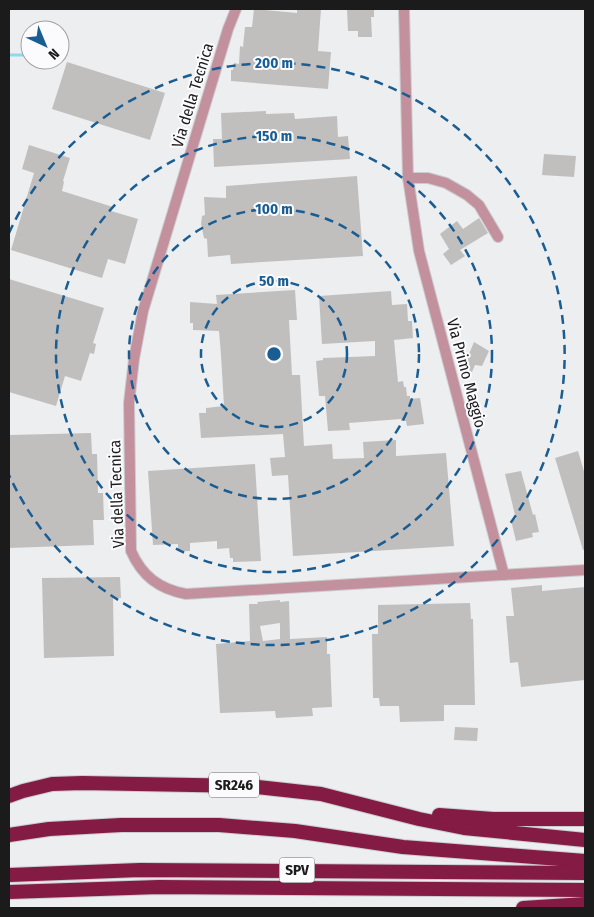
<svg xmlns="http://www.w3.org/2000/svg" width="594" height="917" font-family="'Fira Sans Condensed',sans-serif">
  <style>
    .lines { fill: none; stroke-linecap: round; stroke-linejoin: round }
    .stream { stroke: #90d7f4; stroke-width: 3 }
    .building { fill: #c1bfbe; fill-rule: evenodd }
    .minor-casing { stroke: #cbccce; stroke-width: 12 }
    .highway-casing { stroke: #cbccce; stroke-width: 16 }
    .minor { stroke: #c3909e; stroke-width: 10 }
    .highway { stroke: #831b45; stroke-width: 14 }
    .ring { fill: none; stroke: #1a5d92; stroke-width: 2.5; stroke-dasharray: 9 6 }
    .labels { text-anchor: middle; stroke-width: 4; stroke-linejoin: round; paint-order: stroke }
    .shield { fill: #fbfbfd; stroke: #5e5e60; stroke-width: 1 }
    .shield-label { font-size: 15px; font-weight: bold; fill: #1b1b1c }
    .street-label { font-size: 16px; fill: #1b1b1c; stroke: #fbfbfd }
    .centre { fill: #1a5d92; stroke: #fbfbfd; stroke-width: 2.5 }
    .ring-label { font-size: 15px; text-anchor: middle; font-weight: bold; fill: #1a5d92; stroke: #fbfbfd; stroke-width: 4; stroke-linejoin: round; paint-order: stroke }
  </style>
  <rect width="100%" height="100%" fill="#edeef0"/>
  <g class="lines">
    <path class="stream" d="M9,55H30"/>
  </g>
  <g class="building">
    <path d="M254,9L297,13V9H321L318,51L331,52L328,89L231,81V70H233L234,63L239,64L240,46L243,47L245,27H252Z"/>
    <path d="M347,9H374V17H371L372,37H358V31H348Z"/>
    <path d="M67,62L165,93L150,140L52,109Z"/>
    <path d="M266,111V114L294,113L295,119L337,116L338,137L348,136L350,159L214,167L213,139H222L221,113Z"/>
    <path d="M29,145L70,158L63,181L64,182L62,191L113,207L111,211L138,219L125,264L108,259L102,278L11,250L34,173L22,169Z"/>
    <path d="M544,154L576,156L574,177L542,175Z"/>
    <path d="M357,176L363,256L231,264L230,255L208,257L207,239L204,238L201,224L202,216L205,215L204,197L226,198V186Z"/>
    <path d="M479,218L488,233L460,250L465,256L451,265L443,254L449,249L440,234L457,221L463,229Z"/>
    <path d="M9,279L104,308L93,343L96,344L94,354L90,353L81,381L65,376L56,406L9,392Z"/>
    <path d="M295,290L297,320H289L292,375H300L304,446L332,444L333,459L364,458L363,442L396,440V456L446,453L454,546L293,556L288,475L272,476L270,458L285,457L283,434L201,438L199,413H206V408L224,406L221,355L219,331L193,330V323H190V302L217,304L216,295Z"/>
    <path d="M391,291L392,305L407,304L408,321H412L413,338L394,340L398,382L403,381L404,387H406L407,396H410V399L420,398L424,424L407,426L406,421H401V419L349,423L350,430L328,431L325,396H319L316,361L323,360V358L375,356V341L322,344L319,296Z"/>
    <path d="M474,342L489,351L482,366L475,365L472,372L463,368Z"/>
    <path d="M91,433L92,454H97L98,493H103L104,520H93L94,545L9,548V435Z"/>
    <path d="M578,451L585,475V550H583L555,458Z"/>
    <path d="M255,464L261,561L233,562V558H230L229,548L217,549V541L190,543V551H178V544L153,545L148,471Z"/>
    <path d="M521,471L533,515L535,514L539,532L532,533L533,537L516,541L511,520L516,519L505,474Z"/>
    <path d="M120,577L121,598H113L114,656L44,658L42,578Z"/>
    <path d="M542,585V591L585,587V680L521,687L518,662L510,663L506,616H514L511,588Z"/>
    <path d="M280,600V602L289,601L290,639L327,637V654H330L332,707L312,708L313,716L276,718L275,711L220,713L216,644L250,641L249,604H258L257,602ZM280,623V639L263,641L260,626Z"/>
    <path d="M470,603L471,619H473L475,705H444V721L400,722L399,706H380L379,698H373L372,634H378V605Z"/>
    <path d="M455,727L478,728L477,741L454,740Z"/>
  </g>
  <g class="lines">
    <defs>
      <g id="minor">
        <path d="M236,9L228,29L143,311L134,359L129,403L131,551C142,576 159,589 186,594L585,570"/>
        <path d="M404,9L408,178L419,251L504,575"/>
        <path d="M408,178H428L446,183L467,195L479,205L498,237"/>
      </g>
      <g id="highway">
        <path d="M9,796L23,791L52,784L82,783L248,786L321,794L419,819L464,828L585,840"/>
        <path d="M439,815L493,819H585"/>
        <path d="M9,835L49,829L121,825H219L295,831L403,847L585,861"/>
        <path d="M9,875L140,870L585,873"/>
        <path d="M9,892L159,887L585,890"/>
        <path d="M523,908L585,904"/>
      </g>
    </defs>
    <use href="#minor" class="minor-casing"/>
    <use href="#highway" class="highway-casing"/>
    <use href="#minor" class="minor"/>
    <use href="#highway" class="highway"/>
  </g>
  <g class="ring">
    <circle cx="274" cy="354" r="73"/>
    <circle cx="274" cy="354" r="145"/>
    <circle cx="274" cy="354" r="218"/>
    <path d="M9 233A291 291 0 1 1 9 475"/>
  </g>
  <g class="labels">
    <g class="shield">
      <rect x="209" y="772.5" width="50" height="25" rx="4"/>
      <rect x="279.5" y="857.5" width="35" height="25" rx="4"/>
    </g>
    <g class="shield-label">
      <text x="234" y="790">SR246</text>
      <text x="297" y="875">SPV</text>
    </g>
    <g class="street-label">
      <text transform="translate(192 95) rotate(-73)" y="6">Via della Tecnica</text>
      <text transform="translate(467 373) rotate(75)" y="6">Via Primo Maggio</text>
      <text transform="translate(116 494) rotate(-92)" y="6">Via della Tecnica</text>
    </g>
  </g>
  <circle cx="274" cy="354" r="8" class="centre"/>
  <g class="ring-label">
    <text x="274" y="68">200 m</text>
    <text x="274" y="141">150 m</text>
    <text x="274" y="214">100 m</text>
    <text x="274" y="286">50 m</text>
  </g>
  <rect width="594" height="917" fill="none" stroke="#1b1b1c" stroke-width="20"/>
  <g transform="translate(45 45) rotate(136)"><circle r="24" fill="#fbfbfd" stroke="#a1a1a3"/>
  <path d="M0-4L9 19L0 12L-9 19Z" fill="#1a5d92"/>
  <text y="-8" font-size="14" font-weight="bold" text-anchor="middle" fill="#1b1b1c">N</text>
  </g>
</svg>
